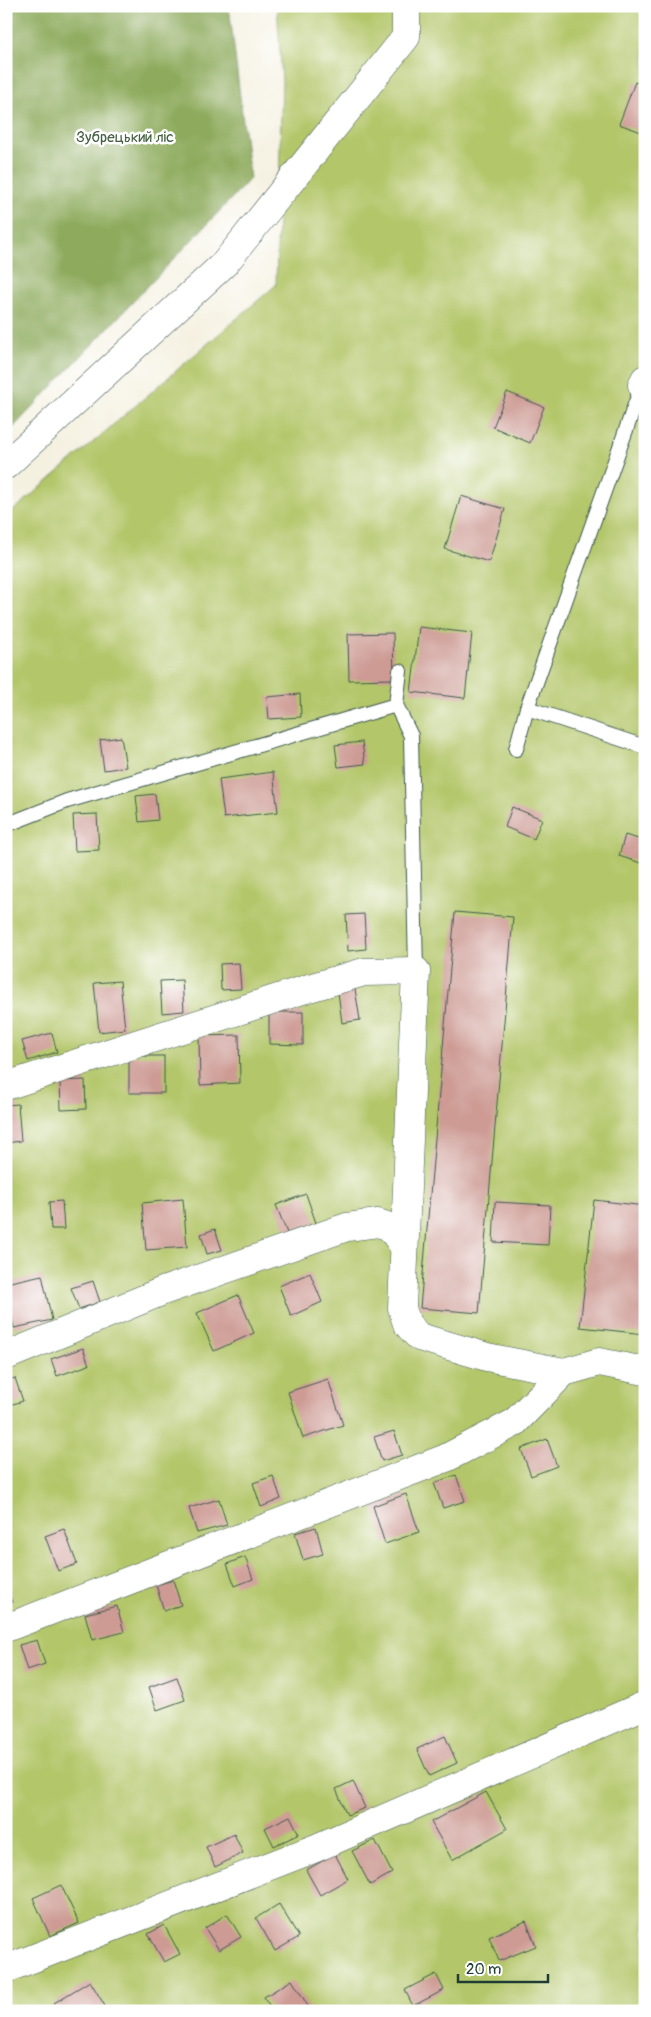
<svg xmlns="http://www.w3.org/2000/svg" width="651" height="2017" font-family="Pangolin,sans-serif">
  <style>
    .green { fill: #b3c669; stroke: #69824e }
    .forest { fill: #8eab5d; stroke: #567448 }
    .building { fill: #cd9b94 }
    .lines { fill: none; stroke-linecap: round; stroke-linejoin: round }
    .service-casing { stroke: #3f584e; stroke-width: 16 }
    .minor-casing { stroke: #3f584e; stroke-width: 29 }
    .service { stroke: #fff; stroke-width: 14 }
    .minor { stroke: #fff; stroke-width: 28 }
    .labels { text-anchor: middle; stroke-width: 5; stroke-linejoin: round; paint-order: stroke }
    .park-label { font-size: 15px; fill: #445f41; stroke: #fff }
  </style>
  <rect width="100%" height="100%" fill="#fff"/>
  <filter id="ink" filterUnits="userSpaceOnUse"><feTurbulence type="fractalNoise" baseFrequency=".02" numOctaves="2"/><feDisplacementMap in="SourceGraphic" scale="10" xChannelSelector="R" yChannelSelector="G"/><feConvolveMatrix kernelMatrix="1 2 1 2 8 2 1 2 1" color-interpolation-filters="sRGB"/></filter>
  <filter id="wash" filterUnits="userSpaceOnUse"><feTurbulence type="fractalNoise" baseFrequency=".0096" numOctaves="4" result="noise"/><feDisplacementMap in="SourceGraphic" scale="20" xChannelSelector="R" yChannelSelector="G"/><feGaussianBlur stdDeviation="1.12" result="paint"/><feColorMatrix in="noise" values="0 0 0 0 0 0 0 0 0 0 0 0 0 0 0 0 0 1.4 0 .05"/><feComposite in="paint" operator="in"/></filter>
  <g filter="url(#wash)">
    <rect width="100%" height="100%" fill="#f5f1e1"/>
    <path class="green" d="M277,6H645V2011H6V517L276,285L282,82Z"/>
    <path class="forest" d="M6,6H229L250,179L6,435Z"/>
    <g id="blocks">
      <g class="building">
        <path d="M635,82L645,85L644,133L619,124Z"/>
        <path d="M507,392L544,407L530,443L493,427Z"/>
        <path d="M461,496L505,509L489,562L445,549Z"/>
        <path d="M419,627L472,633L465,698L411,692Z"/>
        <path d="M393,633L394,679L349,680L348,634Z"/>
        <path d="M300,694L301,717L269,719L267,697Z"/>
        <path d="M121,737L126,767L104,770L100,740Z"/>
        <path d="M362,742L365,764L338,767L335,745Z"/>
        <path d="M273,772L278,812L224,818L219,779Z"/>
        <path d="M155,794L158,820L139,822L136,796Z"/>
        <path d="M512,807L542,819L534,839L505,827Z"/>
        <path d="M97,814L99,850L75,851L73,815Z"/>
        <path d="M625,835L645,841L644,864L619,856Z"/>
        <path d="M455,912L513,917L479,1313L420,1308Z"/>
        <path d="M364,914L366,949L348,951L346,915Z"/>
        <path d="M239,963L241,989L221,990L220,964Z"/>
        <path d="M182,980L184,1011L162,1013L160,981Z"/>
        <path d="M120,981L125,1029L99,1032L94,983Z"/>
        <path d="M355,989L360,1020L342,1023L338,992Z"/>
        <path d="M269,1012H303V1045L269,1044Z"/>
        <path d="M52,1033L57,1052L28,1061L22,1041Z"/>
        <path d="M239,1035L240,1083L200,1085L199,1036Z"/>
        <rect x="129" y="1056" width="35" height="37"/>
        <path d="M85,1080L86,1109L61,1110L60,1081Z"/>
        <path d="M18,1104L21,1141L6,1143V1105Z"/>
        <path d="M306,1194L316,1223L287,1233L276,1205Z"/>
        <path d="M183,1199L187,1247L146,1250L142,1203Z"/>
        <path d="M594,1200L645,1206V1334L580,1327Z"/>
        <path d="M62,1201L64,1229H51L49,1202Z"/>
        <path d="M495,1202L550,1205L548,1245L493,1242Z"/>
        <path d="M215,1229L222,1250L207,1254L201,1234Z"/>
        <path d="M310,1273L322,1302L291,1316L279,1286Z"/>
        <path d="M42,1275L52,1320L14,1328L6,1293V1283Z"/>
        <path d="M93,1281L100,1302L79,1309L71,1288Z"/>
        <path d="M238,1295L254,1333L214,1351L197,1313Z"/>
        <path d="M83,1348L89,1365L57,1376L51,1359Z"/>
        <path d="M15,1378L23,1401L6,1406V1381Z"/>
        <path d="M328,1379L343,1425L303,1438L288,1392Z"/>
        <path d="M394,1431L402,1455L382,1461L374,1437Z"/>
        <path d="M547,1439L557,1466L531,1476L521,1449Z"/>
        <path d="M456,1475L465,1501L443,1508L434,1483Z"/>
        <path d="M273,1476L281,1499L261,1507L253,1483Z"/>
        <path d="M406,1494L419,1532L385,1544L373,1506Z"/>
        <path d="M219,1499L227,1525L197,1533L189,1508Z"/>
        <path d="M316,1527L323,1554L303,1560L295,1533Z"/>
        <path d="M64,1529L77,1564L58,1571L45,1536Z"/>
        <path d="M245,1557L253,1579L235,1586L227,1564Z"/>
        <path d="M173,1580L181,1605L164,1611L156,1585Z"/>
        <path d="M6,1587L12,1602L6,1604Z"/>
        <path d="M117,1606L124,1632L92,1640L85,1614Z"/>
        <path d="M37,1640L45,1664L27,1670L19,1645Z"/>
        <path d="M177,1677L185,1700L157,1710L149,1687Z"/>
        <path d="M445,1736L457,1763L429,1776L417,1749Z"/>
        <path d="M353,1781L365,1808L347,1815L336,1789Z"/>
        <path d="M486,1792L507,1829L452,1860L431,1822Z"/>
        <path d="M290,1816L299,1834L274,1846L265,1828Z"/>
        <path d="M234,1834L243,1853L215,1867L206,1847Z"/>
        <path d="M375,1840L392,1873L370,1885L352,1851Z"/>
        <path d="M335,1854L348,1879L320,1895L306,1870Z"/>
        <path d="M61,1885L79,1923L50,1936L33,1898Z"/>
        <path d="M279,1904L299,1937L275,1951L256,1918Z"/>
        <path d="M227,1914L241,1937L219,1950L205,1928Z"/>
        <path d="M526,1921L536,1946L499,1961L489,1937Z"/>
        <path d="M164,1925L180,1954L164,1962L148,1934Z"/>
        <path d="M6,1943L11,1952L6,1954Z"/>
        <path d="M436,1974L444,1990L413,2006L405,1990Z"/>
        <path d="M292,1980L311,2011H273L264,1997Z"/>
        <path d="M90,1981L108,2011H59L54,2003Z"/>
      </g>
    </g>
  </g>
  <g filter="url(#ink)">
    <use href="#blocks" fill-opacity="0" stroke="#3f584e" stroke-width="1"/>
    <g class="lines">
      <defs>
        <g id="service">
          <path d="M400,671L396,705L411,736L416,971"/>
          <path d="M527,708L645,747"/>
          <path d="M516,749L527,708L642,385"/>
          <path d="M6,825L67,801L396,705"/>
        </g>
        <g id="minor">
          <path d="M642,385L645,379"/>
          <path d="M6,465L225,263L406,37V6"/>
          <path d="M6,1086L309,988L364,972L416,971L402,1308L407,1324L419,1337L487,1357L564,1372"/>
          <path d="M6,1356L163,1291L347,1227L378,1223L390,1227L404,1247"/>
          <path d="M6,1628L446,1458L514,1423L564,1372L599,1362L645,1371"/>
          <path d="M6,1969L316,1848L645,1705"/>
        </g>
      </defs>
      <use href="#service" class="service-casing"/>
      <use href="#minor" class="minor-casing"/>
      <use href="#service" class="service"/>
      <use href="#minor" class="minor"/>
    </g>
  </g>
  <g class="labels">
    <g class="park-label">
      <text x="125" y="142">Зубрецький ліс</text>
    </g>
  </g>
  <rect width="651" height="2017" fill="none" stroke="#fff" stroke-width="25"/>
  <path d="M458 1974v8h90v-8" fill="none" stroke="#1f3d34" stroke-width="2.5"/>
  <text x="466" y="1974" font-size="15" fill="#1f3d34" stroke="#ffffff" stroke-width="4" paint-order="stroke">20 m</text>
</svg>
